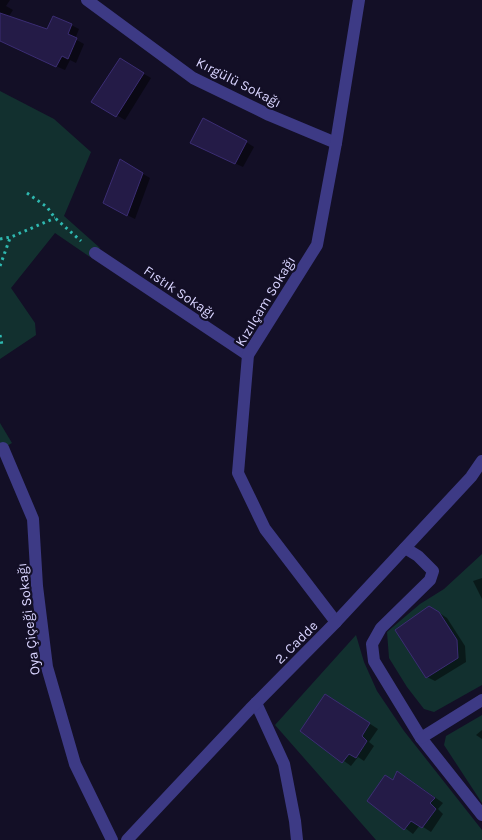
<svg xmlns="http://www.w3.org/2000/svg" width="482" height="840" font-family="Karla,sans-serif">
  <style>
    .green { fill: #12302f }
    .shadow { fill: #0007 }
    .building { fill: #241b47; stroke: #3b2d73 }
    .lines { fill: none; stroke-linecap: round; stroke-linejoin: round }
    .path { stroke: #2fb8b0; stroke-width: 3; stroke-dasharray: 2.5 4; stroke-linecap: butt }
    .service { stroke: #3d3a85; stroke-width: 12 }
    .minor { stroke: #3d3a85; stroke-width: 12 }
    .tertiary { stroke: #3d3a85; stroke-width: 12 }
    .labels { text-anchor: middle; stroke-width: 4.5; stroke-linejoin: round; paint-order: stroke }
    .street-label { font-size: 14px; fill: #d9d4ff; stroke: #130f26 }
  </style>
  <rect width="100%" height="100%" fill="#130f26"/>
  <g class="green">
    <path d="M0,91L54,119L91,152L64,216L100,248L90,257L55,233L11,288L35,323L36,335L0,359Z"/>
    <path d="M0,423L12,443L0,450Z"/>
    <path d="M482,554V685L434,712L424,709L407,687L389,658L387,632L420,604L444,589Z"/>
    <path d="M356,635L364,662L377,691L404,731L482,830V840H376L275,725Z"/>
    <path d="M482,715V803L444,745L446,736Z"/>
  </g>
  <g class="shadow">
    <path d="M0,0H10L6,6L13,10L0,30Z"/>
    <path d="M71,25L79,29L75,39L84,44L76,63L70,60L65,70L26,53L48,30Z"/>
    <path d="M120,60L151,78L125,120L93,101Z"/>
    <path d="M246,142L254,147L243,167L200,147Z"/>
    <path d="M121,161L150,178L135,219L113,208Z"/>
    <path d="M482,578V599L473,581Z"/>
    <path d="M438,612L447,618L465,646L466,662L435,681L427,677Z"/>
    <path d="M333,700L378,729L369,742L374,746L364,761L358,757L351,766L302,731Z"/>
    <path d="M482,730V739L476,735Z"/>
    <path d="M406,777L443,803L438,809L443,814L431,832L420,825L413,834L369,801L394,781Z"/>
  </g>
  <g class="building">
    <path d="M0,13L47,29L53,16L72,24L68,34L77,38L68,59L62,56L56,67L0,41Z"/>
    <path d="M120,58L144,73L116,117L91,102Z"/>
    <path d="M203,118L247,141L235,164L190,143Z"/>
    <path d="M120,159L143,173L127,216L103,203Z"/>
    <path d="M429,606L439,612L457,640L458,658L426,678L395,630Z"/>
    <path d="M325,694L370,723L362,736L367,741L356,758L349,754L342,763L300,731Z"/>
    <path d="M397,771L435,798L430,803L436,809L422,828L411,821L404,830L367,801L385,775L393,780Z"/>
  </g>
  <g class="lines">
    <g class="path">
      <path d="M27,193L47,207L55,218L81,241"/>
      <path d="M0,239L11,237L55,218"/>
      <path d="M0,266L10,238"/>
      <path d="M0,335L2,345L0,347"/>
    </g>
    <g class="service">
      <path d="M405,548L418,556L433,571L430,580L381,628L372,644L374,661L421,738L482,815"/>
      <path d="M256,703L284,764L295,821L297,840"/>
      <path d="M421,738L482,700"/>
    </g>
    <g class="minor">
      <path d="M87,0L193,78L269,115L336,143"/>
      <path d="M95,253L248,355"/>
      <path d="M3,448L33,519L37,586L47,667L75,764L112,840"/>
      <path d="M336,622L265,529L238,473L248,355L317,245L336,143L359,0"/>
    </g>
    <path class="tertiary" d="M127,840L250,709L336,622L471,477L482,461"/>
  </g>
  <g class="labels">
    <g class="street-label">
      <text transform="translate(239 82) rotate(27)" y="5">Kırgülü Sokağı</text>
      <text transform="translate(180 292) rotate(34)" y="5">Fıstık Sokağı</text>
      <text transform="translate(265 301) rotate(-59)" y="5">Kızılçam Sokağı</text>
      <text transform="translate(28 619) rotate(-97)" y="5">Oya Çiçeği Sokağı</text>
      <text transform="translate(296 642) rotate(-45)" y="5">2. Cadde</text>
    </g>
  </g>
</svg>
